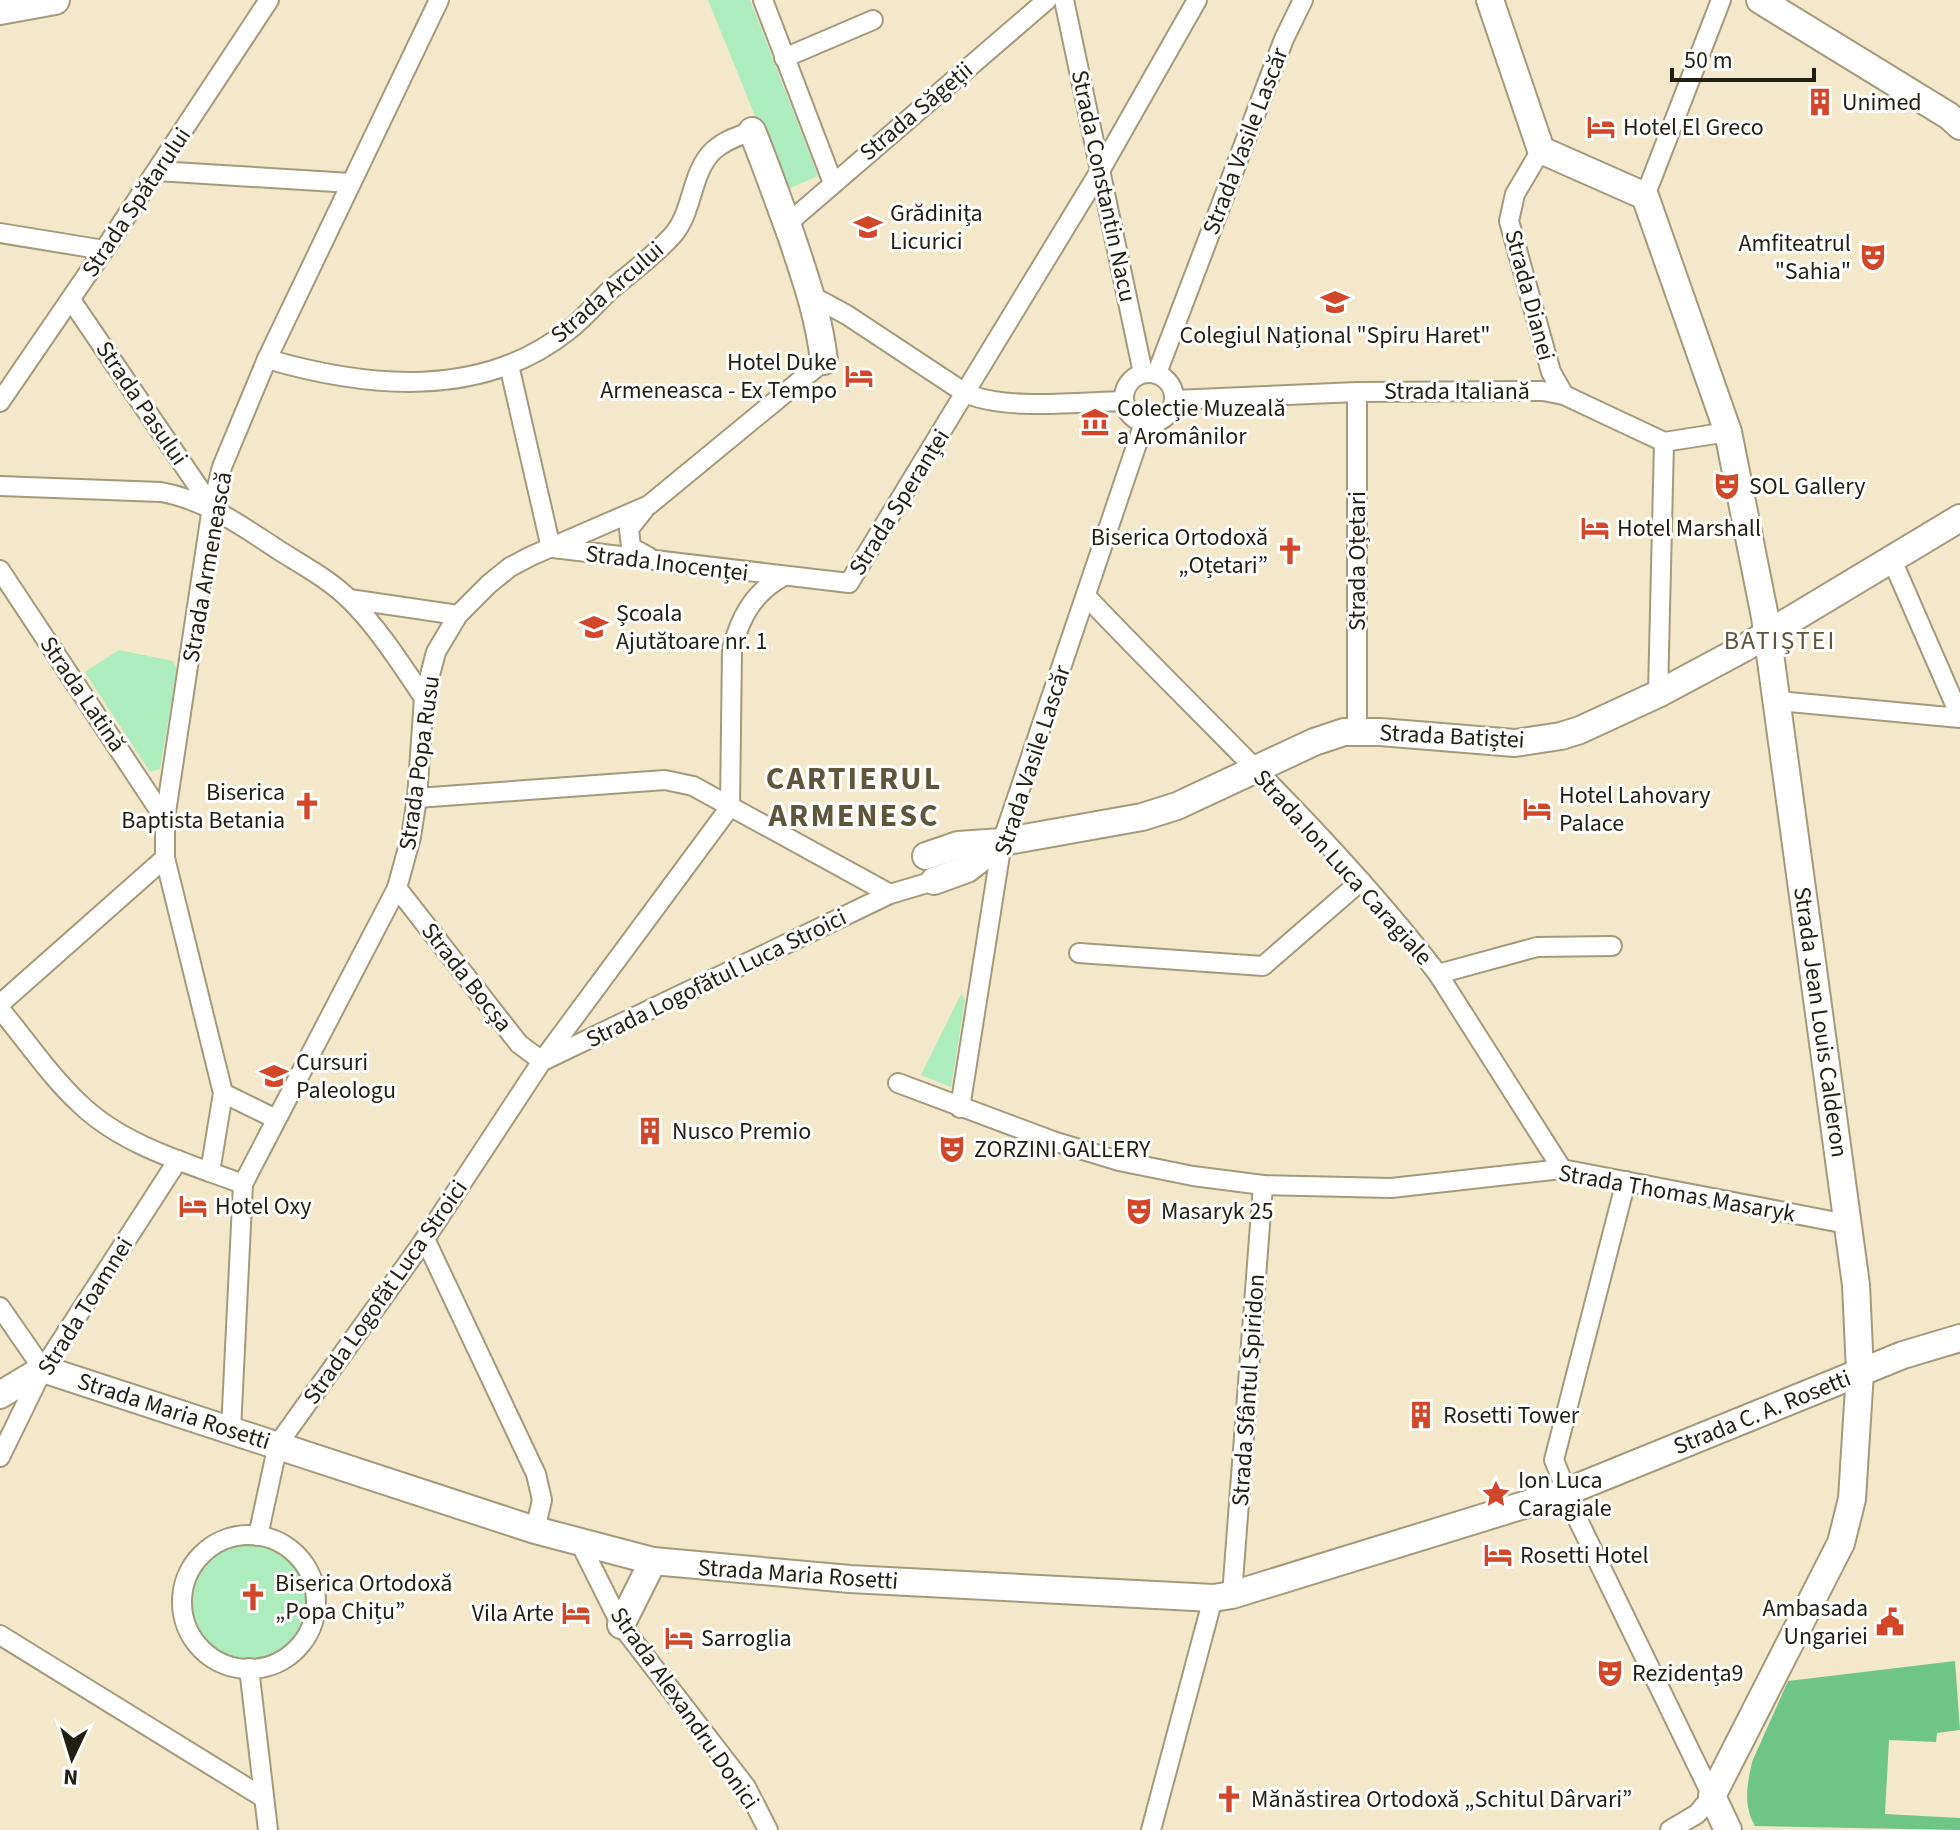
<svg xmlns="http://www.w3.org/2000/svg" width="1960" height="1830" font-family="'Source Sans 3',sans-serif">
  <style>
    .green { fill: #adecbc }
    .forest { fill: #6fc487 }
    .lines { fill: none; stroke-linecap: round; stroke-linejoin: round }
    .street-casing { stroke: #a39a7c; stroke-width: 22 }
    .secondary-casing { stroke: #a39a7c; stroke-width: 30 }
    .primary-casing { stroke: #a39a7c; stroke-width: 32 }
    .street { stroke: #fff; stroke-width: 18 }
    .secondary { stroke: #fff; stroke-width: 26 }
    .primary { stroke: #fff; stroke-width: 28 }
    .labels { text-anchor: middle; stroke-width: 6; stroke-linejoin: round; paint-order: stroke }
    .poi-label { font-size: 24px; fill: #211e12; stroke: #fff; text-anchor: start }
    .street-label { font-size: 24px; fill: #211e12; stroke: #fff }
    .neighbourhood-label { font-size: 26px; letter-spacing: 2px; fill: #5e553a; stroke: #fff }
    .district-label { font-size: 32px; font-weight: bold; letter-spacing: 2px; fill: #5e553a; stroke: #fff }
  </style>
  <rect width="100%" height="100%" fill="#f3e9ca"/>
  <g class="green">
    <path d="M708,0H750L818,176L785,190Z"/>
    <path d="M119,650L173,661L177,669L160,769L150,772L85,672Z"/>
    <path d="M961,994L965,1000L951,1087L921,1075Z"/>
    <circle cx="250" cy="1603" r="59"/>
  </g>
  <path class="forest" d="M1955,1661L1960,1730L1937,1733L1936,1742L1889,1740L1885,1814L1960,1818V1830L1755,1826C1743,1805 1747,1785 1752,1762L1788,1681Z"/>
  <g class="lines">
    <defs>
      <g id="street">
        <path d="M763,0L833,183"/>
        <path d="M1064,0L1143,373"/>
        <path d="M784,58L873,20"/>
        <path d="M1541,150L1515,194L1509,221L1551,372L1564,395"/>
        <path d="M157,171L351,183"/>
        <path d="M1645,196L1721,0"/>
        <path d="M787,224L1047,0"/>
        <path d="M0,233L104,250"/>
        <path d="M812,296L847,315L965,393C1006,411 1079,402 1124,401"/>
        <path d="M71,300L212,507"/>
        <path d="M267,359C367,388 482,400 569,330C583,319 595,305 608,292C629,274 653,257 672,236C694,212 690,172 714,150C725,140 739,136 752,131"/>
        <path d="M509,365L551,548"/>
        <circle cx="1149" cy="398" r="25"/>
        <path d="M1157,373L1284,39L1303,0"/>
        <path d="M1357,392V731"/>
        <path d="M1174,400L1357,392L1543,391L1564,395L1664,442L1728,432"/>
        <path d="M0,402L104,250L269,0"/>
        <path d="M0,486L161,492C206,500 242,526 280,551C304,566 330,580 350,600C379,629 401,664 424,698"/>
        <path d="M644,510L629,529L631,547L649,557"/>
        <path d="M553,548L849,583L1101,169L1197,0"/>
        <path d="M1892,560L1960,716"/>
        <path d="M0,570L165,819"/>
        <path d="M1086,596C1204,721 1333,837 1438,974L1562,1169"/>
        <path d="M349,599L458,615"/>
        <path d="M1658,694L1664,442"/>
        <path d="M1778,701L1960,718"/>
        <path d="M417,798L665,780L693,786L890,894"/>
        <path d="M397,888L519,1044L542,1061"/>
        <path d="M1079,953L1263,966L1361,881"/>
        <path d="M1438,974L1537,947L1612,946"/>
        <path d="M0,1004L165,858"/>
        <path d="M0,1009C26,1040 50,1076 79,1103C123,1146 187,1163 243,1184"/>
        <path d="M545,1060L890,894L934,881"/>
        <path d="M898,1083L1053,1141L1119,1161L1193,1176L1263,1185L1391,1188L1562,1169L1847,1224"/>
        <path d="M223,1093L276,1119"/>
        <path d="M960,1108L1002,842L1144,423"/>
        <path d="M210,1172L223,1093L165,858V819L212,507L222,467L267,359L439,0"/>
        <path d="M1626,1181L1554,1460L1578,1520L1712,1796L1697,1814L1670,1830"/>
        <path d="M425,1239L536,1474L542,1500L535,1530"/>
        <path d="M0,1307L43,1369"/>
        <path d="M231,1430L243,1184L397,888L411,837L417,798L424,698L436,652L458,615L489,584L510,567L531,556L649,505L824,361"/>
        <path d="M0,1457L43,1369L178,1160"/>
        <circle cx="249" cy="1602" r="67"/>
        <path d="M258,1536L278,1444L425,1239L542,1061L730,807L732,649C740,618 753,593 782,577"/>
        <path d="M580,1543L621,1625L746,1787L768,1830"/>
        <path d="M1232,1595L1263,1185"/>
        <path d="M0,1635L264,1798"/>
        <path d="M249,1668L268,1830"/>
        <path d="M1151,1830L1213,1598"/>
      </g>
      <g id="secondary">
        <path d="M1490,0L1541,150L1645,196L1728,432L1765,617L1856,1285L1860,1372L1852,1499L1841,1543L1712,1796L1728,1830"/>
        <path d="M1760,0L1949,116L1960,126"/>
        <path d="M752,131C766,165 778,200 791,235C805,277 819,316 824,361"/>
        <path d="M926,856L958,845L1002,842L1142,817L1177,806L1314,742L1344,732H1380L1515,743L1561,736L1580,730L1658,694L1744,648L1960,518"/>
        <path d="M934,881L967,869L1002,842"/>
        <path d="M0,1395L43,1369L535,1530L653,1561L850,1579L1213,1598L1232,1595L1566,1492L1903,1355L1960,1338"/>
        <path d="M621,1625L653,1561"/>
      </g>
      <path id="primary" d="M0,10L55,0"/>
    </defs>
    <use href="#street" class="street-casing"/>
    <use href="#secondary" class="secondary-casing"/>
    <use href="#primary" class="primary-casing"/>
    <use href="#street" class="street"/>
    <use href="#secondary" class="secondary"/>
    <use href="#primary" class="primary"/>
  </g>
  <defs>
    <symbol id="building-bare" viewBox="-9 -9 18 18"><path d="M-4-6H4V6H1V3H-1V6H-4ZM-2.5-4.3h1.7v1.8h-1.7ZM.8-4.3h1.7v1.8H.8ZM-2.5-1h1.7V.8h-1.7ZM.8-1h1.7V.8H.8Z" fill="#d2472a" stroke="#fff" stroke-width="2.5" paint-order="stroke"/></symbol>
    <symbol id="hotel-bare" viewBox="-9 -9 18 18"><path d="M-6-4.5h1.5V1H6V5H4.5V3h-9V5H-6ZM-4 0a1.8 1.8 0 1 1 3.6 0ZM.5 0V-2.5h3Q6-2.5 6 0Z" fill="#d2472a" stroke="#fff" stroke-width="2.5" paint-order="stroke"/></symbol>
    <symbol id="school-bare" viewBox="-9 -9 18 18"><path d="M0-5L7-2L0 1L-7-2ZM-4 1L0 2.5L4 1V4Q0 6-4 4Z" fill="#d2472a" stroke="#fff" stroke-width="2.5" paint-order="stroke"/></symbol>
    <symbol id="theatre-bare" viewBox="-9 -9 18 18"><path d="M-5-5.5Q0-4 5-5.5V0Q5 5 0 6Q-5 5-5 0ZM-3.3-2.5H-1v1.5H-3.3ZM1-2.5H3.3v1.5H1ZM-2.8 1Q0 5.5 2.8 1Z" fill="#d2472a" stroke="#fff" stroke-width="2.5" paint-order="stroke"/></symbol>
    <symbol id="museum-bare" viewBox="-9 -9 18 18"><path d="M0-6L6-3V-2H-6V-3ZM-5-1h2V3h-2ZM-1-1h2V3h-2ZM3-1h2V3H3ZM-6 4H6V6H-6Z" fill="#d2472a" stroke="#fff" stroke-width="2.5" paint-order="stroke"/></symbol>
    <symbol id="church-bare" viewBox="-9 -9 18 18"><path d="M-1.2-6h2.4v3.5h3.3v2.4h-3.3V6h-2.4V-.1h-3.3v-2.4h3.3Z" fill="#d2472a" stroke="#fff" stroke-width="2.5" paint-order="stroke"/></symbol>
    <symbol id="sight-bare" viewBox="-9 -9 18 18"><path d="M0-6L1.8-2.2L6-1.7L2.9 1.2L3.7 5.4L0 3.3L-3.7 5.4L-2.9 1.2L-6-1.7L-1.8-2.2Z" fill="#d2472a" stroke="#fff" stroke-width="2.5" paint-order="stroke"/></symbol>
    <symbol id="civic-bare" viewBox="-9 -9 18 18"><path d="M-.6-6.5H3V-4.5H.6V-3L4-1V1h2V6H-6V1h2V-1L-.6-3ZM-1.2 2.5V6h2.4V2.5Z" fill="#d2472a" stroke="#fff" stroke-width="2.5" paint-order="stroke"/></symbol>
  </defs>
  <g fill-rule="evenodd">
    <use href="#building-bare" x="1800" y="82" width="40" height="40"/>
    <use href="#hotel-bare" x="1581" y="107" width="40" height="40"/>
    <use href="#school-bare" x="848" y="207" width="40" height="40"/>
    <use href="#theatre-bare" x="1853" y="237" width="40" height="40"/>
    <use href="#school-bare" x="1315" y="282" width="40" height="40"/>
    <use href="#hotel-bare" x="839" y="356" width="40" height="40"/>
    <use href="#museum-bare" x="1075" y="402" width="40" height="40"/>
    <use href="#theatre-bare" x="1707" y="466" width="40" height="40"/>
    <use href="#hotel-bare" x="1575" y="508" width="40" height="40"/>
    <use href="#church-bare" x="1270" y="531" width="40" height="40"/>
    <use href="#school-bare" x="574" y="607" width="40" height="40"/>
    <use href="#church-bare" x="287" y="786" width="40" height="40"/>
    <use href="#hotel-bare" x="1517" y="789" width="40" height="40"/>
    <use href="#school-bare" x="254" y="1056" width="40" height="40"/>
    <use href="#building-bare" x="630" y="1111" width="40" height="40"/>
    <use href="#theatre-bare" x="932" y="1129" width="40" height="40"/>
    <use href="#hotel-bare" x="173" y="1186" width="40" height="40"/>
    <use href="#theatre-bare" x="1119" y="1191" width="40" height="40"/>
    <use href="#building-bare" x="1401" y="1395" width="40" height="40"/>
    <use href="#sight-bare" x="1476" y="1474" width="40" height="40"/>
    <use href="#hotel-bare" x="1478" y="1535" width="40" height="40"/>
    <use href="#church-bare" x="233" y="1577" width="40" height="40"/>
    <use href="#hotel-bare" x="556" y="1593" width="40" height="40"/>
    <use href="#civic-bare" x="1870" y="1602" width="40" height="40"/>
    <use href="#hotel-bare" x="659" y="1618" width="40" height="40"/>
    <use href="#theatre-bare" x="1590" y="1653" width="40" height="40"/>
    <use href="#church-bare" x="1209" y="1779" width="40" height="40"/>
  </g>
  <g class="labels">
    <g class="poi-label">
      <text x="1842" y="110">Unimed</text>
      <text x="1623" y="135">Hotel El Greco</text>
      <text x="890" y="221">Grădinița<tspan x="890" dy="28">Licurici</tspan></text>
      <text x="1851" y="251" text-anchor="end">Amfiteatrul<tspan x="1851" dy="28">"Sahia"</tspan></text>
      <text x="1335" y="343" text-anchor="middle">Colegiul Național "Spiru Haret"</text>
      <text x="837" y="370" text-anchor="end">Hotel Duke<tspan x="837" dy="28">Armeneasca - Ex Tempo</tspan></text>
      <text x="1117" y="416">Colecție Muzeală<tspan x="1117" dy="28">a Aromânilor</tspan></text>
      <text x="1749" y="494">SOL Gallery</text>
      <text x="1617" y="536">Hotel Marshall</text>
      <text x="1268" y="545" text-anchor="end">Biserica Ortodoxă<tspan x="1268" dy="28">„Oțetari”</tspan></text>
      <text x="616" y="621">Școala<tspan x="616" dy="28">Ajutătoare nr. 1</tspan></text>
      <text x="285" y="800" text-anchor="end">Biserica<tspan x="285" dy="28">Baptista Betania</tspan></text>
      <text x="1559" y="803">Hotel Lahovary<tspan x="1559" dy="28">Palace</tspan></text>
      <text x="296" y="1070">Cursuri<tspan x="296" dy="28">Paleologu</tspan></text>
      <text x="672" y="1139">Nusco Premio</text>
      <text x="974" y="1157">ZORZINI GALLERY</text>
      <text x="215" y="1214">Hotel Oxy</text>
      <text x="1161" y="1219">Masaryk 25</text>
      <text x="1443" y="1423">Rosetti Tower</text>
      <text x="1518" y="1488">Ion Luca<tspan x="1518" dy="28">Caragiale</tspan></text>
      <text x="1520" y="1563">Rosetti Hotel</text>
      <text x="275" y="1591">Biserica Ortodoxă<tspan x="275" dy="28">„Popa Chițu”</tspan></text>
      <text x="1868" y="1616" text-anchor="end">Ambasada<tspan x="1868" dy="28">Ungariei</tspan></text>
      <text x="554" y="1621" text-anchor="end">Vila Arte</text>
      <text x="701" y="1646">Sarroglia</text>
      <text x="1632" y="1681">Rezidența9</text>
      <text x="1251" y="1807">Mănăstirea Ortodoxă „Schitul Dârvari”</text>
    </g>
    <g class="street-label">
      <text transform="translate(916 111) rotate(-40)" y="8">Strada Săgeții</text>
      <text transform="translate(1245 141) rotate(-69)" y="8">Strada Vasile Lascăr</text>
      <text transform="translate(1104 186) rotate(78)" y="8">Strada Constantin Nacu</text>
      <text transform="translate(136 202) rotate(-56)" y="8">Strada Spătarului</text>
      <text transform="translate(607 292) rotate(-41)" y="8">Strada Arcului</text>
      <text transform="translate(1530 295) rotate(75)" y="8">Strada Dianei</text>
      <text x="1457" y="399">Strada Italiană</text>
      <text transform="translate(142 403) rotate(56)" y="8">Strada Pasului</text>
      <text transform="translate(899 502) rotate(-58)" y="8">Strada Speranței</text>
      <text transform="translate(1357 561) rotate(-90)" y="8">Strada Oțetari</text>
      <text transform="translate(667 563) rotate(7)" y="8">Strada Inocenței</text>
      <text transform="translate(207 567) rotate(-80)" y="8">Strada Armenească</text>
      <text transform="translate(83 694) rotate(56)" y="8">Strada Latină</text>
      <text transform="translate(1452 736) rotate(3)" y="8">Strada Batiștei</text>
      <text transform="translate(1032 760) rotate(-72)" y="8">Strada Vasile Lascăr</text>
      <text transform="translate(419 763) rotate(-82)" y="8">Strada Popa Rusu</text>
      <text transform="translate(1343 867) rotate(48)" y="8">Strada Ion Luca Caragiale</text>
      <text transform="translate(467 977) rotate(52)" y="8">Strada Bocșa</text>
      <text transform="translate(716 978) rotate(-26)" y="8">Strada Logofătul Luca Stroici</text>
      <text transform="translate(1821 1022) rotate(82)" y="8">Strada Jean Louis Calderon</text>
      <text transform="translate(1677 1193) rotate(10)" y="8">Strada Thomas Masaryk</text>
      <text transform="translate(385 1292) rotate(-55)" y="8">Strada Logofăt Luca Stroici</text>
      <text transform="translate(85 1306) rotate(-58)" y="8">Strada Toamnei</text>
      <text transform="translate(1248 1390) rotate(-86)" y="8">Strada Sfântul Spiridon</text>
      <text transform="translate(174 1411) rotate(18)" y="8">Strada Maria Rosetti</text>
      <text transform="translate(1762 1412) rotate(-22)" y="8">Strada C. A. Rosetti</text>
      <text transform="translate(798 1574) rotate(4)" y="8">Strada Maria Rosetti</text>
      <text transform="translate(685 1708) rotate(55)" y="8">Strada Alexandru Donici</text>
    </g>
    <g class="neighbourhood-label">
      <text x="1780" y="649">BATIȘTEI</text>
    </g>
    <g class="district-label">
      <text x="854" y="789">CARTIERUL<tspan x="854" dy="37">ARMENESC</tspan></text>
    </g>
  </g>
  <g transform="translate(72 1758) rotate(184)" stroke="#ffffff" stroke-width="6" paint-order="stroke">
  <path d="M0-6L14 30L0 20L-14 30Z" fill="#211e12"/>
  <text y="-12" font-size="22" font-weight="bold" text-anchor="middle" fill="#211e12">N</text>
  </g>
  <path d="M1672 68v12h142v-12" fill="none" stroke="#211e12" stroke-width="4"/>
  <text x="1684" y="68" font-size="24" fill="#211e12" stroke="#ffffff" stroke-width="6" paint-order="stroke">50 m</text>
</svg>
